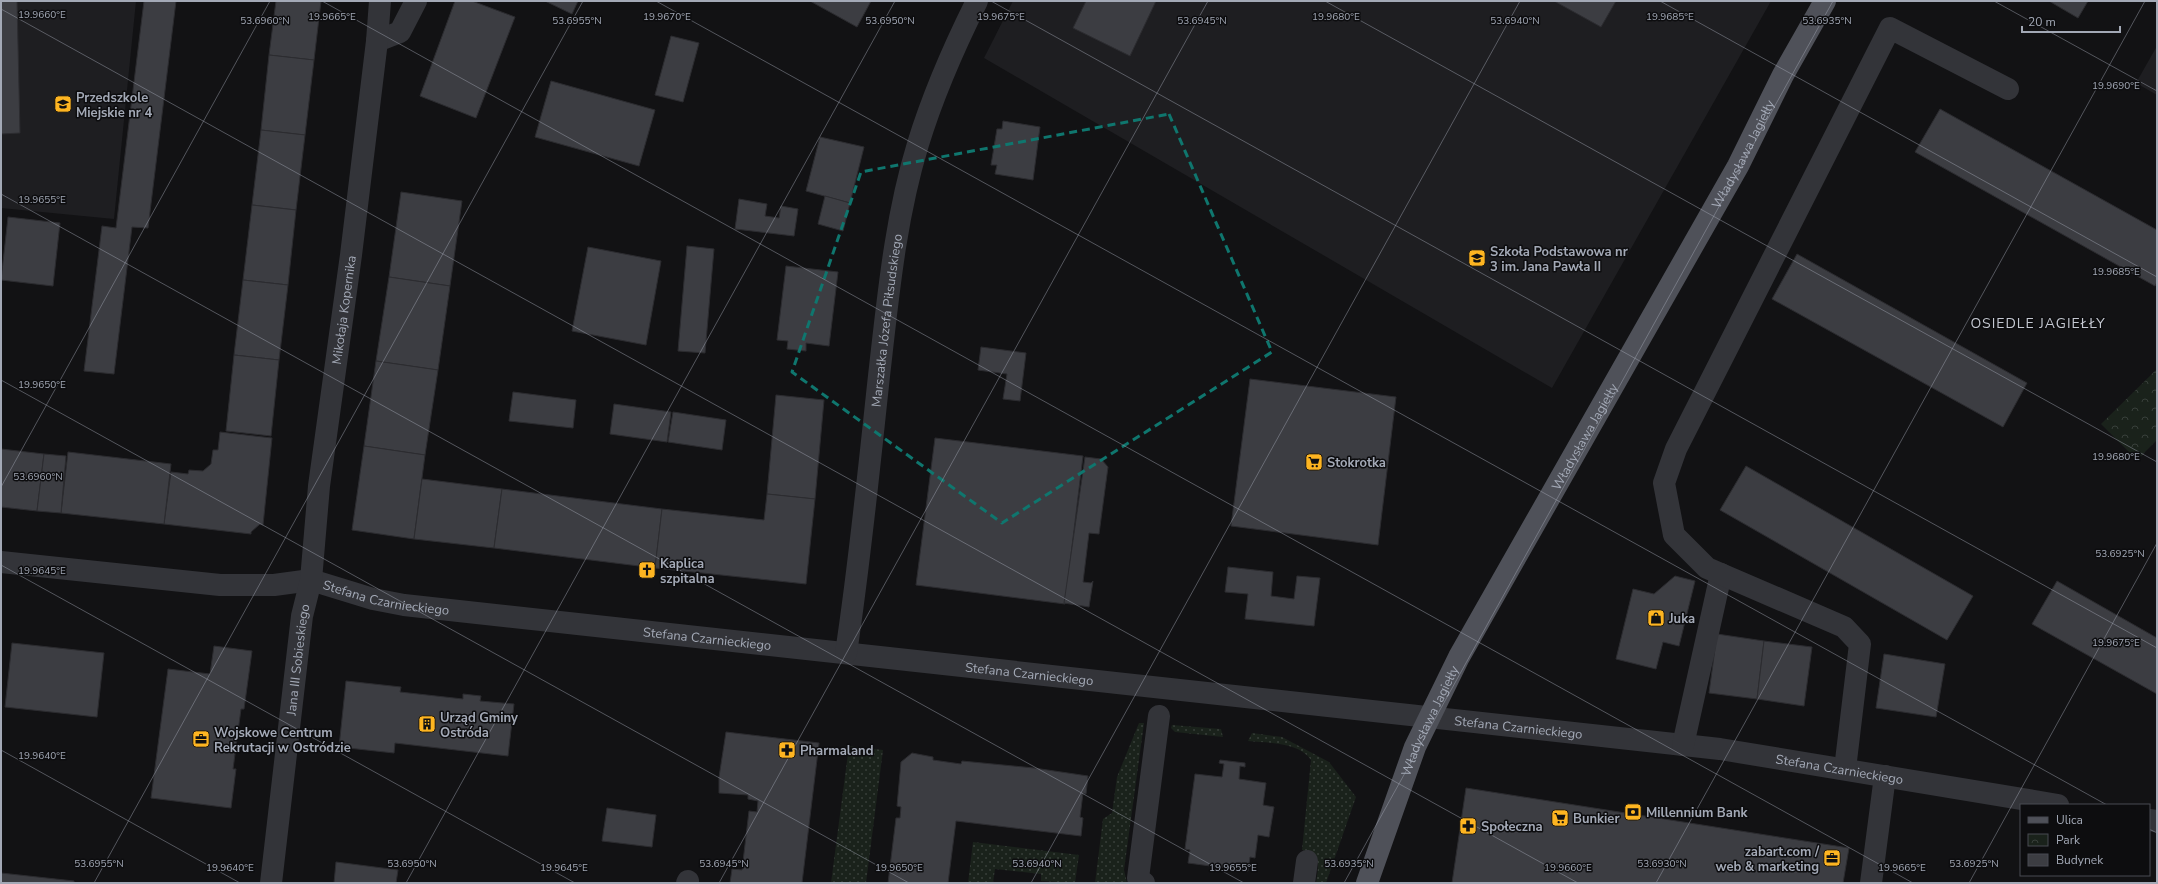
<svg xmlns="http://www.w3.org/2000/svg" width="2158" height="884" font-family="'Nunito Sans',sans-serif">
  <style>
    .built { fill: #1e1e21 }
    .grass { fill: url(#grass-dots) }
    .park { fill: url(#park-crowns) }
    .building { fill: #3c3d42; stroke: #2c2c30 }
    .lines { fill: none; stroke-linecap: round; stroke-linejoin: round }
    .minor { stroke: #333439; stroke-width: 22 }
    .major { stroke: #4f5159; stroke-width: 22 }
    .marked { fill: none; stroke: #0f766e; stroke-width: 3; stroke-dasharray: 8 5; stroke-linejoin: round }
    .ticks { fill: none; stroke: #a3a9b6; stroke-width: 1; stroke-opacity: 0.45 }
    .labels { text-anchor: middle; stroke-width: 3; stroke-linejoin: round; paint-order: stroke }
    .poi-label { font-size: 13px; font-weight: bold; fill: #a3a9b6; stroke: #0d0d0f; text-anchor: start }
    .street-label { font-size: 13px; fill: #a3a9b6; stroke: #0d0d0f }
    .neighbourhood-label { font-size: 14px; letter-spacing: 1px; fill: #c4c8d1; stroke: #0d0d0f }
    .ticks-label { font-size: 10px; text-anchor: middle; fill: #a3a9b6; stroke: #0d0d0f; stroke-width: 3; stroke-linejoin: round; paint-order: stroke }
  </style>
  <defs>
    <pattern id="grass-dots" width="8" height="8" patternUnits="userSpaceOnUse"><rect width="8" height="8" fill="#1a221b"/><path d="M2 2h.1M6 6h.1" fill="none" stroke="#383f3a" stroke-width="1.8" stroke-linecap="round"/></pattern>
    <pattern id="park-crowns" width="20" height="18" patternUnits="userSpaceOnUse"><rect width="20" height="18" fill="#1a221b"/><path d="M2 6a3 3 0 1 1 6 0M12 15a3 3 0 1 1 6 0" fill="none" stroke="#383f3a"/></pattern>
  </defs>
  <rect width="100%" height="100%" fill="#121214"/>
  <g class="built">
    <path d="M1,1H136L114,219L1,208Z"/>
    <path d="M1013,1H1771L1552,388L984,58Z"/>
    <path d="M2157,46V95L2136,83Z"/>
  </g>
  <g class="grass">
    <path d="M1139,723H1144L1124,870L1127,883H1095L1103,819L1112,813L1117,777Z"/>
    <path d="M1172,725L1221,729L1223,737L1175,732L1171,728Z"/>
    <path d="M1252,733L1282,737L1329,762L1356,797L1326,883H1316C1318,866 1323,854 1302,850L1311,760C1299,742 1268,743 1248,741Z"/>
    <path d="M849,746L883,750L866,883H831Z"/>
    <path d="M973,842L1079,855L1075,883L1041,881V874L995,869L993,883H968Z"/>
  </g>
  <path class="park" d="M2157,369V440L2137,460L2101,424Z"/>
  <g class="building">
    <path d="M1,1H17L20,133L1,134Z"/>
    <path d="M144,1H176L148,228L132,227L114,374L84,371L102,226L116,228Z"/>
    <path d="M276,1H321L314,60L269,55Z"/>
    <path d="M455,1H472L515,17L476,118L420,96Z"/>
    <path d="M545,1H578L572,14Z"/>
    <path d="M810,1H871L857,27Z"/>
    <path d="M1086,1H1156L1130,56L1073,28Z"/>
    <path d="M1554,1H1616L1601,27Z"/>
    <path d="M2049,1H2088L2078,18Z"/>
    <path d="M671,36L699,43L683,102L655,95Z"/>
    <path d="M269,55L314,60L305,135L261,130Z"/>
    <path d="M551,81L655,110L639,166L535,137Z"/>
    <path d="M1940,109L2157,230V282L2155,286L1915,152Z"/>
    <path d="M1003,121L1040,127L1033,180L995,174L997,165H991L997,129H1002Z"/>
    <path d="M261,130L305,135L296,210L252,205Z"/>
    <path d="M820,137L864,147L850,203L806,191Z"/>
    <path d="M401,192L462,201L450,286L389,277Z"/>
    <path d="M825,196L850,203L843,231L818,224Z"/>
    <path d="M739,199L767,204L765,216L779,218L781,206L798,209L794,236L735,229Z"/>
    <path d="M252,205L296,210L288,285L243,280Z"/>
    <path d="M8,217L60,223L53,286L1,280Z"/>
    <path d="M687,246L714,249L705,353L678,351Z"/>
    <path d="M588,247L661,261L646,345L572,331Z"/>
    <path d="M1797,254L2027,383L2003,427L1772,299Z"/>
    <path d="M786,266L838,272L829,346L806,343V351L787,349L788,341L777,340Z"/>
    <path d="M389,277L450,286L438,370L376,361Z"/>
    <path d="M243,280L288,285L279,360L234,355Z"/>
    <path d="M981,347L1026,353L1020,401L1003,399L1007,374L978,370Z"/>
    <path d="M234,355L279,360L271,436L226,431Z"/>
    <path d="M376,361L438,370L425,455L364,446Z"/>
    <path d="M1250,379L1396,397L1378,545L1231,526Z"/>
    <path d="M513,392L576,400L573,428L509,421Z"/>
    <path d="M776,395L824,400L815,499L767,494Z"/>
    <path d="M614,404L671,412L667,442L610,434Z"/>
    <path d="M673,412L726,420L722,450L668,442Z"/>
    <path d="M220,432L272,438L263,525L260,524L251,532V534L164,524L171,472L188,474L189,470L203,471L211,464L213,450H218Z"/>
    <path d="M935,438L1083,456L1065,604L916,585Z"/>
    <path d="M364,446L425,455L414,539L352,530Z"/>
    <path d="M1,449L44,454L37,511L1,507Z"/>
    <path d="M68,452L171,464L164,524L61,513Z"/>
    <path d="M44,454L66,456L61,513L37,511Z"/>
    <path d="M1085,457L1101,459L1108,467L1099,534L1089,533L1083,582L1091,583L1093,581L1089,607L1064,603Z"/>
    <path d="M1746,466L1973,596L1947,640L1720,510Z"/>
    <path d="M422,479L502,489L494,548L414,539Z"/>
    <path d="M502,489L662,509L655,568L494,548Z"/>
    <path d="M767,494L815,499L806,584L655,568L662,509L764,520Z"/>
    <path d="M1228,567L1273,572L1271,596L1294,599L1297,576L1320,578L1314,626L1245,619L1248,594L1225,592Z"/>
    <path d="M1675,576L1695,581L1679,646L1663,642L1656,669L1616,659L1633,589L1654,594Z"/>
    <path d="M2057,581L2157,638V694L2032,624Z"/>
    <path d="M1717,634L1764,641L1757,699L1709,693Z"/>
    <path d="M1764,641L1812,647L1804,706L1757,699Z"/>
    <path d="M12,643L104,653L97,717L5,707Z"/>
    <path d="M214,646L252,651L244,709H241L233,769H236L231,808L151,798L168,669L210,674Z"/>
    <path d="M1884,654L1945,664L1936,717L1876,708Z"/>
    <path d="M346,681L401,687L400,692L463,699V694L481,696L480,701L514,704L508,756L395,743L394,753L339,747Z"/>
    <path d="M726,732L819,743L802,883H730L732,869L742,870L749,811L757,812L758,801L748,799V795L719,793V777Z"/>
    <path d="M912,753L933,757V760L961,764L962,761L1034,768L1088,776L1086,794L1083,793L1080,817L1083,818L1081,836L956,821L948,883H888L896,818H900L901,807L897,806L901,762Z"/>
    <path d="M1220,760L1245,763V767L1240,766L1239,779L1266,783L1263,805L1274,807L1269,837L1258,835L1255,858L1250,857L1248,871L1188,863L1190,850L1185,849L1195,774L1222,777L1224,764L1219,763Z"/>
    <path d="M1466,788L1849,848L1843,883H1452Z"/>
    <path d="M607,808L656,815L652,847L602,841Z"/>
    <path d="M336,862L398,870L396,883H334Z"/>
    <path d="M1,873L74,881V883H1Z"/>
  </g>
  <g class="lines">
    <g class="minor">
      <path d="M377,41L400,32L416,1"/>
      <path id="s1" d="M1,562L220,585H274L311,580L373,599L404,605L1720,749L2058,805"/>
      <path id="s2" d="M846,653C860,561 869,468 879,376C888,298 895,219 918,144C933,95 954,47 977,1"/>
      <path d="M1683,745L1721,574"/>
      <path d="M1845,769L1860,644L1844,627L1707,568L1674,535L1664,483L1676,449L1890,28L2008,89"/>
      <path d="M2149,820L2157,821"/>
      <path id="s3" d="M271,883L302,616L311,580L319,486L351,255L377,41L380,1"/>
      <path d="M687,883L688,881"/>
      <path d="M1144,883L1138,878L1159,716"/>
      <path d="M1304,883L1307,861"/>
      <path d="M1871,883L1885,776"/>
    </g>
    <path class="major" id="s4" d="M1367,883L1415,747L1459,657L1738,166L1783,75L1825,1"/>
  </g>
  <path class="marked" d="M1169,114L1272,352L1002,523L792,372L861,172Z"/>
  <path class="ticks" d="M322,1L1913,883M656,1L2107,805M991,1L2157,648M1325,1L2157,462M1660,1L2157,277M1994,1L2157,91M1,9L1578,883M1,194L1244,883M1,380L909,883M1,487L270,1M1,565L575,883M1,750L240,883M2149,829L2157,833M94,883L583,1M406,883L895,1M719,883L1208,1M1031,883L1520,1M1344,883L1833,1M1656,883L2145,1M1969,883L2157,543"/>
  <defs>
    <symbol id="school-square" viewBox="-11 -11 22 22"><rect x="-9" y="-9" width="18" height="18" rx="4" fill="#feb521" stroke="#0d0d0f"/><path d="M0-5L7-2L0 1L-7-2ZM-4 1L0 2.5L4 1V4Q0 6-4 4Z" fill="#111"/></symbol>
    <symbol id="supermarket-square" viewBox="-11 -11 22 22"><rect x="-9" y="-9" width="18" height="18" rx="4" fill="#feb521" stroke="#0d0d0f"/><path d="M-6-5.5h2.5l.6 2H6L4.5 2H-2.5L-4.4-4H-6ZM-1.5 3.2a1.3 1.3 0 1 0 .1 0ZM3 3.2a1.3 1.3 0 1 0 .1 0Z" fill="#111"/></symbol>
    <symbol id="church-square" viewBox="-11 -11 22 22"><rect x="-9" y="-9" width="18" height="18" rx="4" fill="#feb521" stroke="#0d0d0f"/><path d="M-1.2-6h2.4v3.5h3.3v2.4h-3.3V6h-2.4V-.1h-3.3v-2.4h3.3Z" fill="#111"/></symbol>
    <symbol id="shop-square" viewBox="-11 -11 22 22"><rect x="-9" y="-9" width="18" height="18" rx="4" fill="#feb521" stroke="#0d0d0f"/><path d="M-5-2.5h2.3a2.7 3.5 0 0 1 5.4 0H5L5.5 6h-11ZM-1.5-2.5h3a1.5 2.3 0 0 0-3 0Z" fill="#111"/></symbol>
    <symbol id="building-square" viewBox="-11 -11 22 22"><rect x="-9" y="-9" width="18" height="18" rx="4" fill="#feb521" stroke="#0d0d0f"/><path d="M-4-6H4V6H1V3H-1V6H-4ZM-2.5-4.3h1.7v1.8h-1.7ZM.8-4.3h1.7v1.8H.8ZM-2.5-1h1.7V.8h-1.7ZM.8-1h1.7V.8H.8Z" fill="#111"/></symbol>
    <symbol id="office-square" viewBox="-11 -11 22 22"><rect x="-9" y="-9" width="18" height="18" rx="4" fill="#feb521" stroke="#0d0d0f"/><path d="M-6-3h4V-5.5h4V-3h4V5H-6ZM-1-4.5V-3h2v-1.5ZM-6 0V1H6V0Z" fill="#111"/></symbol>
    <symbol id="pharmacy-square" viewBox="-11 -11 22 22"><rect x="-9" y="-9" width="18" height="18" rx="4" fill="#feb521" stroke="#0d0d0f"/><path d="M-2-6h4v4h4v4h-4v4h-4v-4h-4v-4h4Z" fill="#111"/></symbol>
    <symbol id="bank-square" viewBox="-11 -11 22 22"><rect x="-9" y="-9" width="18" height="18" rx="4" fill="#feb521" stroke="#0d0d0f"/><path d="M-6-4H6V4H-6ZM0-2.3a2.3 2.3 0 1 0 0 4.6a2.3 2.3 0 1 0 0-4.6Z" fill="#111"/></symbol>
  </defs>
  <g fill-rule="evenodd">
    <use href="#school-square" x="53" y="94" width="20" height="20"/>
    <use href="#school-square" x="1467" y="248" width="20" height="20"/>
    <use href="#supermarket-square" x="1304" y="452" width="20" height="20"/>
    <use href="#church-square" x="637" y="560" width="20" height="20"/>
    <use href="#shop-square" x="1646" y="608" width="20" height="20"/>
    <use href="#building-square" x="417" y="714" width="20" height="20"/>
    <use href="#office-square" x="191" y="729" width="20" height="20"/>
    <use href="#pharmacy-square" x="777" y="740" width="20" height="20"/>
    <use href="#bank-square" x="1623" y="802" width="20" height="20"/>
    <use href="#supermarket-square" x="1550" y="808" width="20" height="20"/>
    <use href="#pharmacy-square" x="1458" y="816" width="20" height="20"/>
    <use href="#office-square" x="1822" y="848" width="20" height="20"/>
  </g>
  <g class="labels">
    <g class="poi-label">
      <text x="76" y="102">Przedszkole<tspan x="76" dy="15">Miejskie nr 4</tspan></text>
      <text x="1490" y="256">Szkoła Podstawowa nr<tspan x="1490" dy="15">3 im. Jana Pawła II</tspan></text>
      <text x="1327" y="467">Stokrotka</text>
      <text x="660" y="568">Kaplica<tspan x="660" dy="15">szpitalna</tspan></text>
      <text x="1669" y="623">Juka</text>
      <text x="440" y="722">Urząd Gminy<tspan x="440" dy="15">Ostróda</tspan></text>
      <text x="214" y="737">Wojskowe Centrum<tspan x="214" dy="15">Rekrutacji w Ostródzie</tspan></text>
      <text x="800" y="755">Pharmaland</text>
      <text x="1646" y="817">Millennium Bank</text>
      <text x="1573" y="823">Bunkier</text>
      <text x="1481" y="831">Społeczna</text>
      <text x="1819" y="856" text-anchor="end">zabart.com /<tspan x="1819" dy="15">web &amp; marketing</tspan></text>
    </g>
    <g class="street-label">
      <text dy="5" stroke="none"><textPath href="#s4" startOffset="822">Władysława Jagiełły</textPath></text>
      <text dy="5" stroke="none"><textPath href="#s3" startOffset="578">Mikołaja Kopernika</textPath></text>
      <text dy="5" stroke="none"><textPath href="#s2" startOffset="335">Marszałka Józefa Piłsudskiego</textPath></text>
      <text dy="5" stroke="none"><textPath href="#s4" startOffset="498">Władysława Jagiełły</textPath></text>
      <text dy="5" stroke="none"><textPath href="#s1" startOffset="389">Stefana Czarnieckiego</textPath></text>
      <text dy="5" stroke="none"><textPath href="#s1" startOffset="713">Stefana Czarnieckiego</textPath></text>
      <text dy="5" stroke="none"><textPath href="#s3" startOffset="225">Jana III Sobieskiego</textPath></text>
      <text dy="5" stroke="none"><textPath href="#s1" startOffset="1037">Stefana Czarnieckiego</textPath></text>
      <text dy="5" stroke="none"><textPath href="#s4" startOffset="174">Władysława Jagiełły</textPath></text>
      <text dy="5" stroke="none"><textPath href="#s1" startOffset="1529">Stefana Czarnieckiego</textPath></text>
      <text dy="5" stroke="none"><textPath href="#s1" startOffset="1853">Stefana Czarnieckiego</textPath></text>
    </g>
    <g class="neighbourhood-label">
      <text x="2038" y="328">OSIEDLE JAGIEŁŁY</text>
    </g>
  </g>
  <g class="ticks-label">
    <text x="42" y="18">19.9660°E</text>
    <text x="332" y="20">19.9665°E</text>
    <text x="667" y="20">19.9670°E</text>
    <text x="1001" y="20">19.9675°E</text>
    <text x="1336" y="20">19.9680°E</text>
    <text x="1670" y="20">19.9685°E</text>
    <text x="265" y="24">53.6960°N</text>
    <text x="577" y="24">53.6955°N</text>
    <text x="890" y="24">53.6950°N</text>
    <text x="1202" y="24">53.6945°N</text>
    <text x="1515" y="24">53.6940°N</text>
    <text x="1827" y="24">53.6935°N</text>
    <text x="2116" y="89">19.9690°E</text>
    <text x="42" y="203">19.9655°E</text>
    <text x="2116" y="275">19.9685°E</text>
    <text x="42" y="388">19.9650°E</text>
    <text x="2116" y="460">19.9680°E</text>
    <text x="38" y="480">53.6960°N</text>
    <text x="2120" y="557">53.6925°N</text>
    <text x="42" y="574">19.9645°E</text>
    <text x="2116" y="646">19.9675°E</text>
    <text x="42" y="759">19.9640°E</text>
    <text x="99" y="867">53.6955°N</text>
    <text x="412" y="867">53.6950°N</text>
    <text x="724" y="867">53.6945°N</text>
    <text x="1037" y="867">53.6940°N</text>
    <text x="1349" y="867">53.6935°N</text>
    <text x="1662" y="867">53.6930°N</text>
    <text x="1974" y="867">53.6925°N</text>
    <text x="230" y="871">19.9640°E</text>
    <text x="564" y="871">19.9645°E</text>
    <text x="899" y="871">19.9650°E</text>
    <text x="1233" y="871">19.9655°E</text>
    <text x="1568" y="871">19.9660°E</text>
    <text x="1902" y="871">19.9665°E</text>
  </g>
  <rect width="2158" height="884" fill="none" stroke="#a3a9b6" stroke-width="4"/>
  <rect x="2020" y="804" width="130" height="72" fill="#0d0d0f" stroke="#494b52"/>
  <rect x="2028" y="817" width="20" height="6" fill="#4f5159" stroke="#494b52"/>
  <text x="2056" y="824" font-size="12" fill="#a3a9b6">Ulica</text>
  <rect x="2028" y="834" width="20" height="12" fill="url(#park-crowns)" stroke="#494b52"/>
  <text x="2056" y="844" font-size="12" fill="#a3a9b6">Park</text>
  <rect x="2028" y="854" width="20" height="12" fill="#3c3d42" stroke="#494b52"/>
  <text x="2056" y="864" font-size="12" fill="#a3a9b6">Budynek</text>
  <path d="M2022 26v6h98v-6" fill="none" stroke="#a3a9b6" stroke-width="2"/>
  <text x="2028" y="26" font-size="12" fill="#a3a9b6" stroke="#0d0d0f" stroke-width="3" paint-order="stroke">20 m</text>
</svg>
